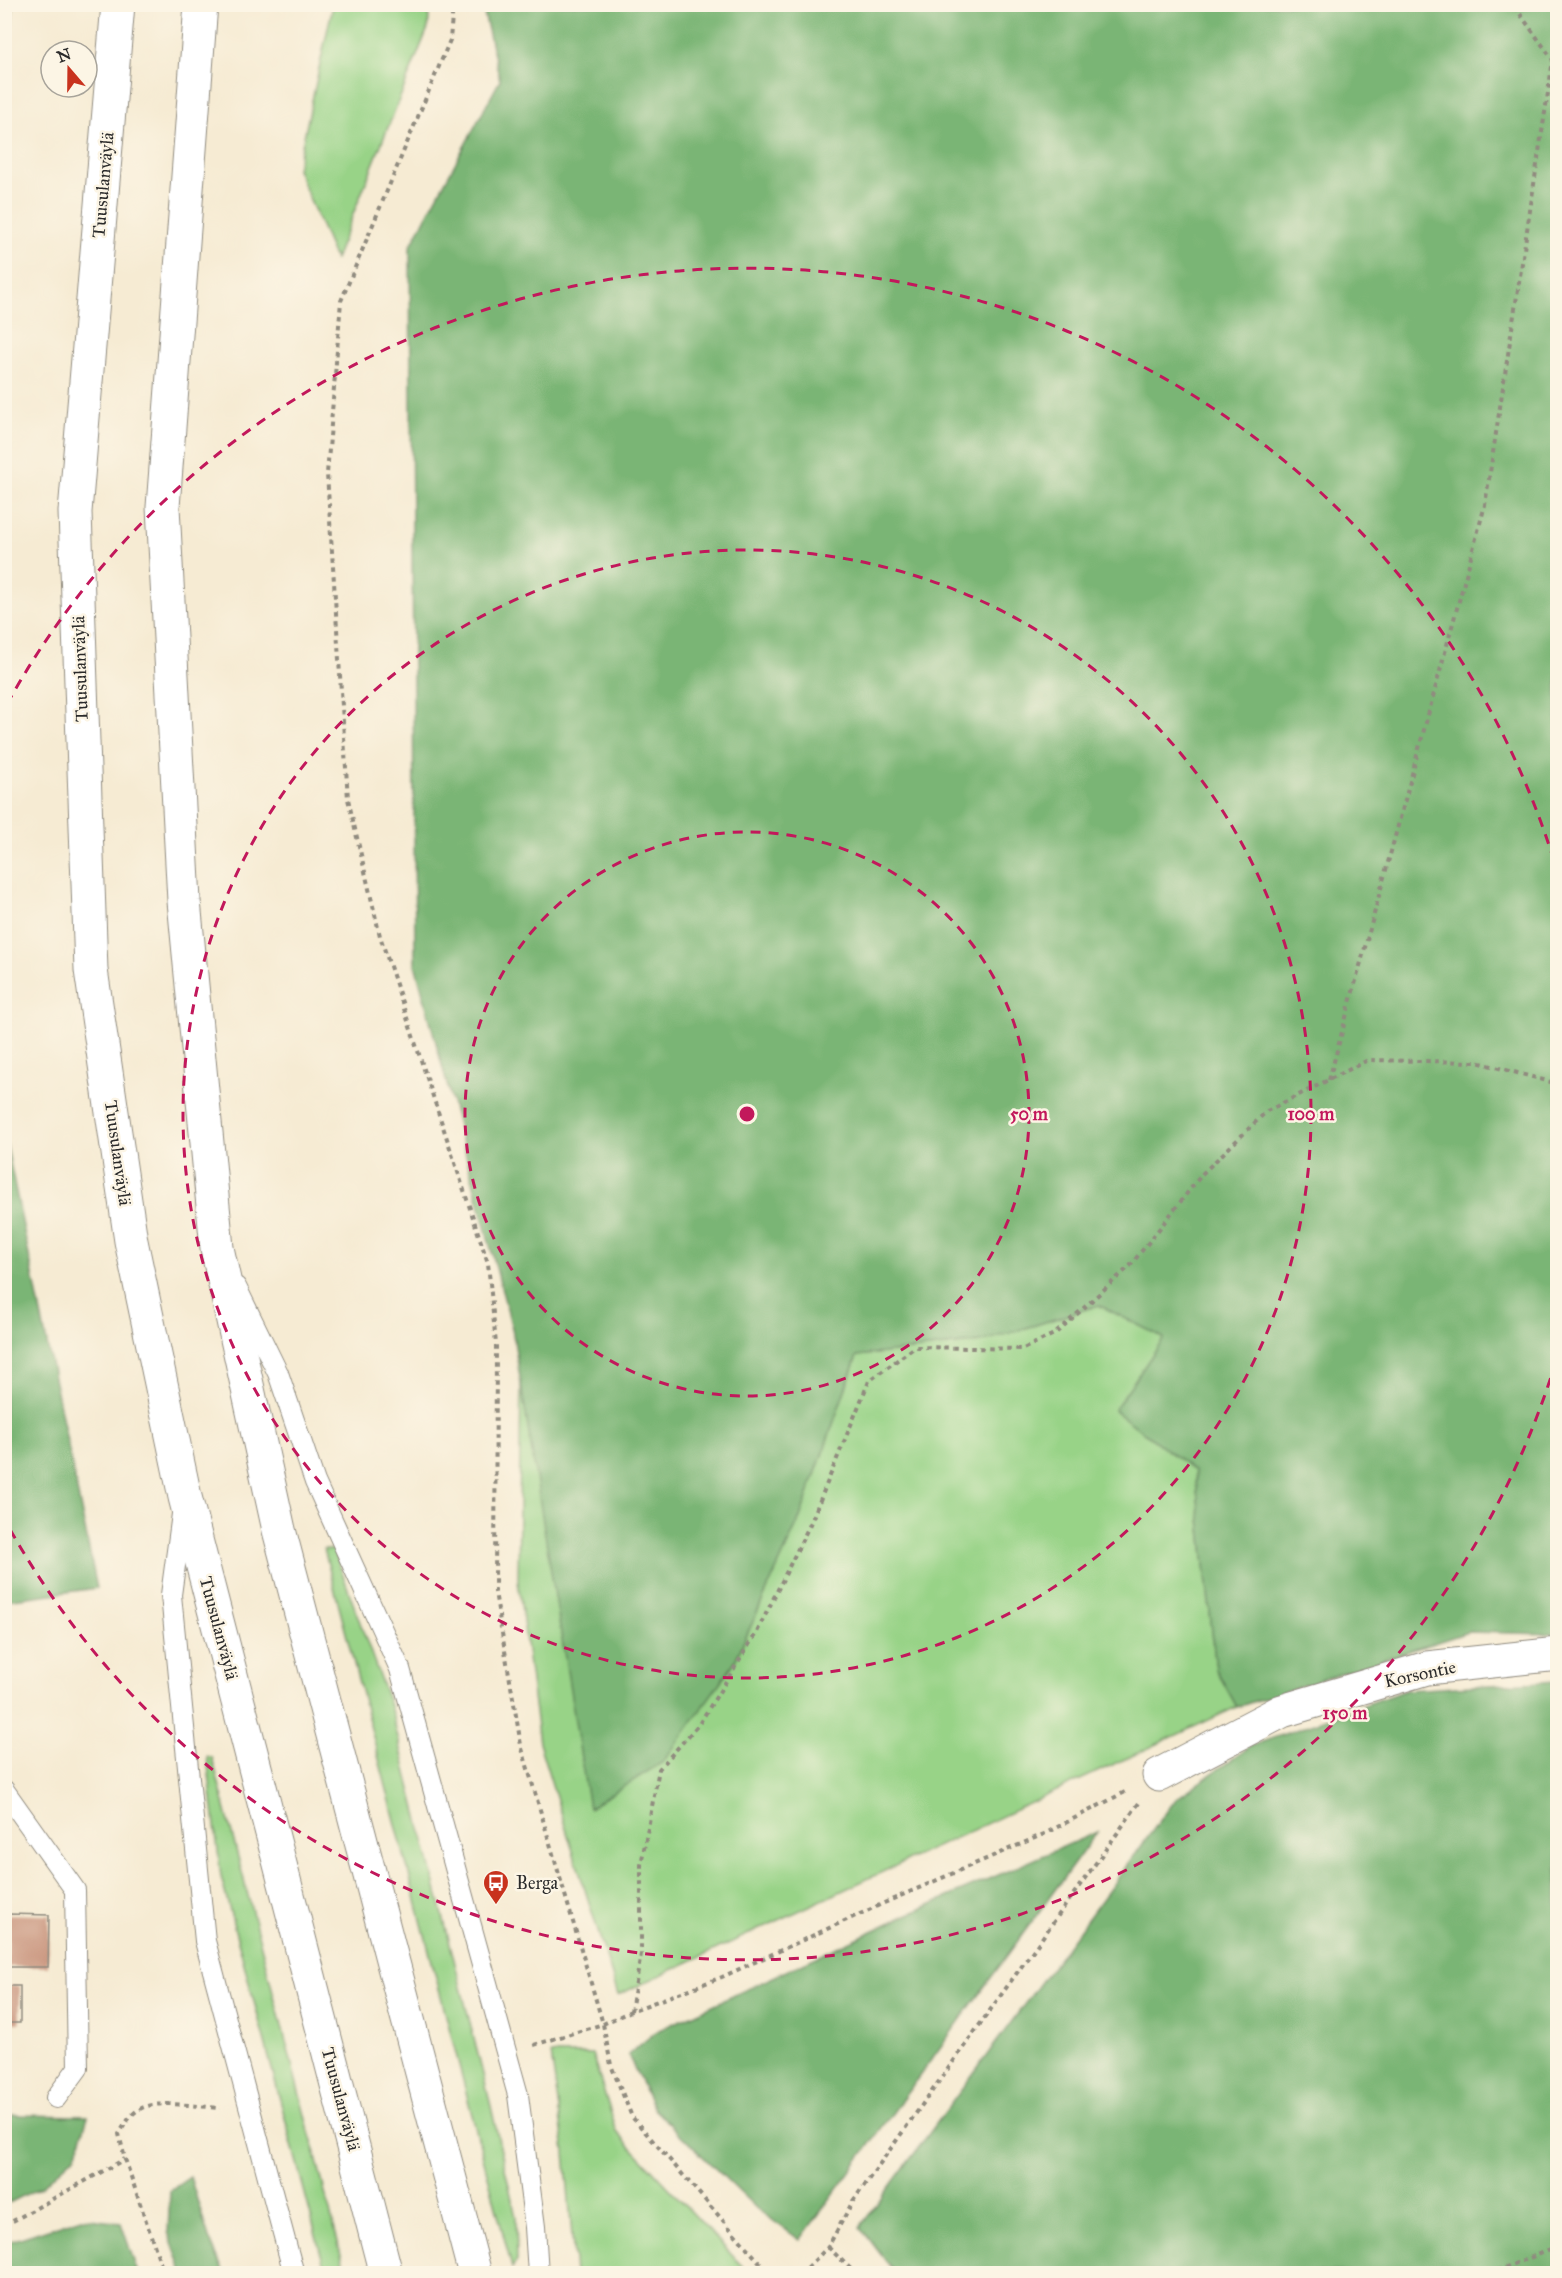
<svg xmlns="http://www.w3.org/2000/svg" width="1562" height="2278" font-family="'IM FELL Great Primer',serif">
  <style>
    .green { fill: #98d387; stroke: #627f59; stroke-width: 1.5 }
    .forest { fill: #7ab574; stroke: #527050; stroke-width: 1.5 }
    .building { fill: #cb9881 }
    .lines { fill: none; stroke-linecap: round; stroke-linejoin: round }
    .lane-casing { stroke: #908b7f; stroke-width: 22 }
    .street-casing { stroke: #908b7f; stroke-width: 35 }
    .highway-casing { stroke: #908b7f; stroke-width: 35 }
    .path { stroke: #908b7f; stroke-width: 4; stroke-dasharray: 4.5 4.5; stroke-linecap: butt }
    .lane { stroke: #fff; stroke-width: 20 }
    .street { stroke: #fff; stroke-width: 33 }
    .highway { stroke: #fff; stroke-width: 33 }
    .ring { fill: none; stroke: #c2185b; stroke-width: 3; stroke-dasharray: 10 8 }
    .labels { text-anchor: middle; stroke-width: 5; stroke-linejoin: round; paint-order: stroke }
    .street-label { font-size: 18px; fill: #2b2b2b; stroke: #fcf5e5 }
    .poi-label { font-size: 18px; fill: #2b2b2b; stroke: #fcf5e5; text-anchor: start }
    .centre { fill: #c2185b; stroke: #fcf5e5; stroke-width: 3 }
    .ring-label { font-size: 18px; text-anchor: middle; font-weight: bold; fill: #c2185b; stroke: #fcf5e5; stroke-width: 5; stroke-linejoin: round; paint-order: stroke }
  </style>
  <rect width="100%" height="100%" fill="#fcf5e5"/>
  <filter id="ink" filterUnits="userSpaceOnUse"><feTurbulence type="fractalNoise" baseFrequency=".0167" numOctaves="2"/><feDisplacementMap in="SourceGraphic" scale="12" xChannelSelector="R" yChannelSelector="G"/><feConvolveMatrix kernelMatrix="1 2 1 2 8 2 1 2 1" color-interpolation-filters="sRGB"/></filter>
  <filter id="wash" filterUnits="userSpaceOnUse"><feTurbulence type="fractalNoise" baseFrequency=".008" numOctaves="4" result="noise"/><feDisplacementMap in="SourceGraphic" scale="24" xChannelSelector="R" yChannelSelector="G"/><feGaussianBlur stdDeviation="1.35" result="paint"/><feColorMatrix in="noise" values="0 0 0 0 0 0 0 0 0 0 0 0 0 0 0 0 0 1.4 0 .05"/><feComposite in="paint" operator="in"/></filter>
  <g filter="url(#wash)">
    <rect width="100%" height="100%" fill="#f6ebd3"/>
    <g class="green">
      <path d="M333,5H430L428,28L335,259L297,169Z"/>
      <path d="M1099,1305L1164,1338L1114,1410L1195,1471L1216,1669L1237,1707L618,1995L539,1743L518,1581L521,1381L590,1808L734,1663L799,1520L857,1356L981,1342Z"/>
      <path d="M324,1549L334,1550L390,1706L490,2102L516,2217L517,2261L512,2268Z"/>
      <path d="M207,1757H212L346,2273H326L221,1877Z"/>
      <path d="M551,2054H592L617,2132L742,2266L747,2273H575L565,2152Z"/>
    </g>
    <g class="forest">
      <path d="M5,4L13,5L5,110L4,5Z"/>
      <path d="M482,5H1557V1634L1468,1632L1237,1707L1216,1669L1195,1471L1114,1410L1164,1338L1099,1305L981,1342L857,1356L799,1520L734,1663L663,1762L589,1808L512,1328L415,964L410,247L500,80Z"/>
      <path d="M4,1133L97,1588L5,1600H4Z"/>
      <path d="M1557,1681V2273H895L860,2227L1176,1799L1251,1746L1406,1690Z"/>
      <path d="M1097,1832L800,2240L757,2209L654,2109L628,2055L657,2031L909,1914Z"/>
      <path d="M5,2115L88,2116L76,2155L41,2187L5,2205Z"/>
      <path d="M190,2177L209,2238L224,2273H183L168,2232L170,2191Z"/>
      <path d="M82,2218L121,2223L138,2273H5V2243Z"/>
    </g>
    <g id="blocks">
      <g class="building">
        <path d="M8,1914L49,1915L48,1967H7Z"/>
        <rect x="4" y="1986" width="16" height="37"/>
      </g>
    </g>
  </g>
  <g filter="url(#ink)">
    <use href="#blocks" fill-opacity="0" stroke="#908b7f" stroke-width="1.5"/>
    <g class="lines">
      <defs>
        <g id="lane">
          <path d="M236,1287L278,1373L315,1482L400,1669L518,2095L535,2227L538,2274"/>
          <path d="M182,1514L171,1595L205,1941L294,2274"/>
          <path d="M4,1790L75,1890L78,2068L56,2098"/>
        </g>
        <path id="street" d="M1159,1775L1282,1711L1427,1668L1558,1654"/>
        <g id="highway">
          <path d="M118,4L75,512L91,970L131,1241L185,1497L386,2274"/>
          <path d="M201,4L163,507L184,901L217,1248L279,1530L475,2274"/>
        </g>
      </defs>
      <use href="#lane" class="lane-casing"/>
      <use href="#street" class="street-casing"/>
      <use href="#highway" class="highway-casing"/>
      <g class="path">
        <path d="M453,4L450,40L341,301L327,474L348,799L380,936L488,1263L496,1344L495,1592L521,1745L603,2024L611,2065L632,2117L770,2274"/>
        <path d="M1329,1080L1485,505L1553,60L1513,4"/>
        <path d="M631,2011L641,1954V1865L659,1769L699,1724L757,1632L811,1522L869,1381L915,1347L1023,1349L1056,1333L1130,1266L1203,1173L1267,1111L1368,1060L1477,1062L1558,1084"/>
        <path d="M534,2045L603,2024L631,2011L722,1977L884,1903L1044,1834L1127,1791"/>
        <path d="M4,2223L11,2222L125,2159"/>
        <path d="M828,2247L856,2274"/>
        <path d="M164,2274L125,2159L119,2134C124,2126 131,2113 140,2109C157,2099 200,2107 220,2108"/>
        <path d="M801,2274L828,2247L853,2201L1139,1803"/>
        <path d="M1488,2274L1558,2247"/>
      </g>
      <use href="#lane" class="lane"/>
      <use href="#street" class="street"/>
      <use href="#highway" class="highway"/>
    </g>
  </g>
  <g class="ring">
    <circle cx="747" cy="1114" r="282"/>
    <circle cx="747" cy="1114" r="564"/>
    <path d="M1556 1361A846 846 0 0 1 7 1524M7 704A846 846 0 0 1 1556 867"/>
  </g>
  <defs>
    <symbol id="bus-pin" viewBox="-11 -11 22 30"><path d="M0 17L-7.5 6A9.5 9.5 0 1 1 7.5 6Z" fill="#c8321e" stroke="#fcf5e5"/><path d="M-5-6H5V4H4V6H2V4H-2V6H-4V4H-5ZM-3.5-4V0h7V-4ZM-3.5 1.2v1.5H-2V1.2ZM2 1.2v1.5H3.5V1.2Z" fill="#fff"/></symbol>
  </defs>
  <g fill-rule="evenodd">
    <use href="#bus-pin" x="481" y="1868" width="30" height="40"/>
  </g>
  <g class="labels">
    <g class="street-label">
      <text transform="translate(103 185) rotate(-85)" y="6">Tuusulanväylä</text>
      <text transform="translate(80 669) rotate(-92)" y="6">Tuusulanväylä</text>
      <text transform="translate(118 1153) rotate(82)" y="6">Tuusulanväylä</text>
      <text transform="translate(219 1628) rotate(75)" y="6">Tuusulanväylä</text>
      <text transform="translate(1420 1674) rotate(-12)" y="6">Korsontie</text>
      <text transform="translate(341 2099) rotate(75)" y="6">Tuusulanväylä</text>
    </g>
    <g class="poi-label">
      <text x="516" y="1889">Berga</text>
    </g>
  </g>
  <circle cx="747" cy="1114" r="9" class="centre"/>
  <g class="ring-label">
    <text x="1029" y="1120">50 m</text>
    <text x="1311" y="1120">100 m</text>
    <text x="1345" y="1719">150 m</text>
  </g>
  <rect width="1562" height="2278" fill="none" stroke="#fcf5e5" stroke-width="24"/>
  <g transform="translate(69 69) rotate(340)"><circle r="28" fill="#fcf5e5" stroke="#a8a49b" stroke-width="1.5"/>
  <path d="M0-4.5L10 22L0 15L-10 22Z" fill="#c8321e"/>
  <text y="-9" font-size="16" font-weight="bold" text-anchor="middle" fill="#2b2b2b">N</text>
  </g>
</svg>
